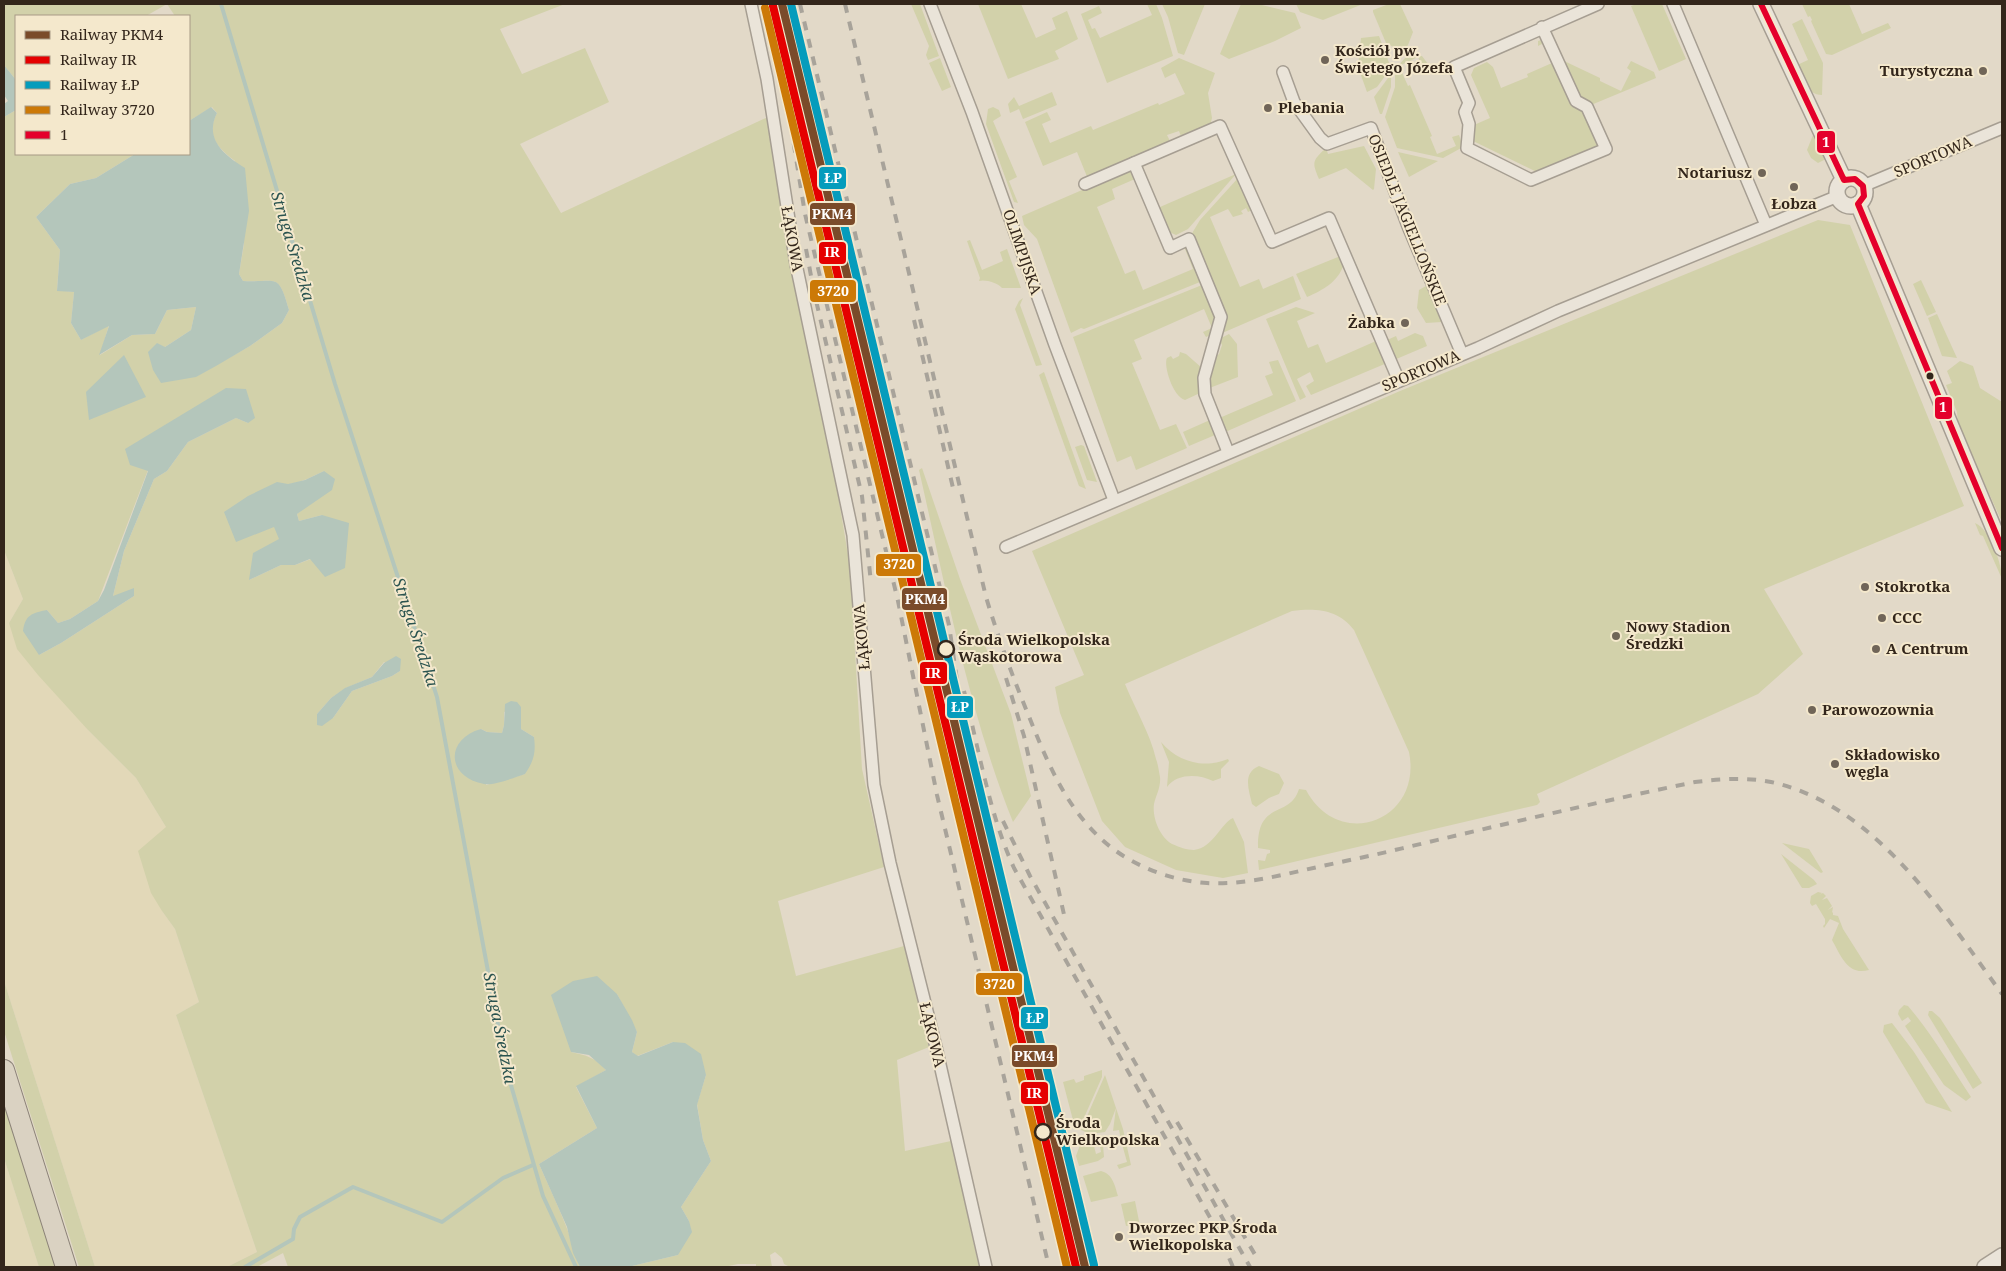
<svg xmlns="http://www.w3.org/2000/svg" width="2006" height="1271" font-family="'Noto Serif',serif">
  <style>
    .farmland { fill: #e2d8b8 }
    .green { fill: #d2d1aa; fill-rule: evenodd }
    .water { fill: #b4c6bb }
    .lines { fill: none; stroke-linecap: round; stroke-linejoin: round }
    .stream { stroke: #b4c6bb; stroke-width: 4 }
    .minor-casing { stroke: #a69e92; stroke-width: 14 }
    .tertiary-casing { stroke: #a69e92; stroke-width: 18 }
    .trunk-casing { stroke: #8c8378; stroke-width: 22 }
    .minor { stroke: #eae4d9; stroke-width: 11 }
    .tertiary { stroke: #eae4d9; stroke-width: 15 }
    .trunk { stroke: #dad2c2; stroke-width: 20 }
    .rail { stroke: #a8a39a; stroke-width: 4; stroke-dasharray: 9 9; stroke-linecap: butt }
    .bus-1-casing { stroke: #f4e8cc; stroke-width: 10 }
    .bus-1 { stroke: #e4002b; stroke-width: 6 }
    .rail-1-casing { stroke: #f4e8cc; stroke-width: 11 }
    .rail-2-casing { stroke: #f4e8cc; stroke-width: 11 }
    .rail-3-casing { stroke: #f4e8cc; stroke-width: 11 }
    .rail-4-casing { stroke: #f4e8cc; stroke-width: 11 }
    .rail-1 { stroke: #7a4b2a; stroke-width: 8 }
    .rail-2 { stroke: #e50000; stroke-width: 8 }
    .rail-3 { stroke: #059cbc; stroke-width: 8 }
    .rail-4 { stroke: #cc7907; stroke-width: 8 }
    .poi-dot { fill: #706558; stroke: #f4e8cc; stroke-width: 2 }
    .bus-dot { fill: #33261b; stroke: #f4e8cc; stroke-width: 2 }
    .stop-dot { fill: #f4e8cc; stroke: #33261b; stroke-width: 2.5 }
    .labels { text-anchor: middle; stroke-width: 4; stroke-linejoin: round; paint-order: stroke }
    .poi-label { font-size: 15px; font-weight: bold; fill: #33261b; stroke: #f4e8cc; text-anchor: start }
    .street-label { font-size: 15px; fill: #33261b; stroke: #f4e8cc }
    .stop-label { font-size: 15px; font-weight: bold; fill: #33261b; stroke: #f4e8cc; text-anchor: start }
    .water-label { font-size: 16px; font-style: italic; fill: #2a534f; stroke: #f4e8cc }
    .line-badge { stroke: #f4e8cc; stroke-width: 2 }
    .badge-label { font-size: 14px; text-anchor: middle; font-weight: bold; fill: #fff }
  </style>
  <rect width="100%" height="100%" fill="#e2d9c8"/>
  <g class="farmland">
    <path d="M4,550L23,599L9,623L88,730L136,778L166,827L162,911L175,929L199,1002L176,1015L257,1252L227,1267H95L4,981Z"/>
    <path d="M4,1158L39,1267H4Z"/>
  </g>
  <g class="green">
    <path d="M4,4H565L500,29L522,74L585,48L609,102L520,144L561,213L768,117L816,391L837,489L850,567L862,769L884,867L778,901L796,976L904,946L929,1047L897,1060L905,1151L951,1141L979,1267H790L784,1264L782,1258L775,1252L770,1255L772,1267H756V1264H738L724,1267H628L678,1255L689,1221L681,1207L711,1161L703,1140L697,1104L706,1075L673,1042L637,1056L632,1052L637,1032L617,994L571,1052C586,1055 596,1058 606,1070L576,1087L597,1128L539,1164C548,1185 558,1205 566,1226C572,1240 573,1253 580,1267H288L283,1253L257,1267H227L257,1252L176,1015L199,1002L175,929L162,911L151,893L138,851L166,827L136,778L88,730L38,675L17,649L9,623L23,599L4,550V117L16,110V154H135L96,178L70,184L36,217L60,250L57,290L74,292L71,323L81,340L109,325L100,355L132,335L155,334L167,310L196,307L191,330L165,347L195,377L250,346L282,323L289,310C278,271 276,283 243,281L239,274L244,244L235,161C218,148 205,136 217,113L212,107L189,121V16H175L167,4L146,16H16V80L4,65ZM245,389L248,423L236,418L188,442L167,471L154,479L124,551L113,596H134L61,643L39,655L47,610L58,623L70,619L98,601L148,470ZM324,471L313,501L297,514L299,521L322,515L311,559L295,565H281L249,580L280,540L275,527L267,488C280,481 278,485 290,484C303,482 313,476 324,471ZM384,662L400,671L392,676L352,691L333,718L317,714L331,698L346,688L372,677ZM521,708V729L534,737L525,774L486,785L481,729L487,732L502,733L504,725V712Z"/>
    <path d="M911,4H920L939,56L928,60L926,55L929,46Z"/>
    <path d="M978,4H1021L1036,38L1056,29L1052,18L1067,11L1078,39L1055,51L1059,59L1008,79Z"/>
    <path d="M1147,4H1156L1162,18L1173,56L1107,83L1081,14L1099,6L1102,13L1088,20L1092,29L1095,28L1100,38L1152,15Z"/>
    <path d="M1162,4H1205L1184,55L1178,53L1168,17Z"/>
    <path d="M1241,4H1258L1295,13L1301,28L1275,41L1229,59L1220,54Z"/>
    <path d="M1296,4H1363L1323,20L1300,12Z"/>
    <path d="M1389,4H1400L1413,32L1408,45L1402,52L1386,43L1373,12V10Z"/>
    <path d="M1637,4H1662L1686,59L1659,71L1631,6Z"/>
    <path d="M1802,4H1849L1862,34L1888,23L1891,28L1832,55L1826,54L1811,21L1812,20L1810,16L1808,17Z"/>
    <path d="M1802,19L1823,63L1822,95C1806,95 1803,77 1797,65L1808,60L1792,24Z"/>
    <path d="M1379,36L1391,68L1377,87L1367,92L1358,67L1361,38Z"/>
    <path d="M1544,39L1584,109L1601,147L1541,174L1471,140L1474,125L1490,118L1471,75L1474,68L1487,62L1493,67L1501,88L1528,77L1527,74L1552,63L1544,43L1538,46V41Z"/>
    <path d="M1422,56L1428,64L1426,69H1423L1418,57L1399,66L1408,86L1410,85L1432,136L1430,137L1437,154L1456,146L1452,137L1459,135L1463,147L1443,158L1397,148L1385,117L1395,87V69L1406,57Z"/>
    <path d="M940,58L951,87L942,91L929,63Z"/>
    <path d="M1179,58L1215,73L1208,93L1212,118L1210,126L1182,139L1179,131L1167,135L1171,143L1088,179L1077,152L1043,166L1025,122L1047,112L1051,120L1042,124L1050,143L1091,126L1093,130L1158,103L1159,105L1185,94L1175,73L1165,78L1161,68Z"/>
    <path d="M1562,60L1600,78V81L1621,91L1631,71L1627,68L1631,61L1654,72L1656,78L1591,105L1579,100Z"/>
    <path d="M1391,74V87L1382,114H1380L1374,97Z"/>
    <path d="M1052,92L1057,105L1023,119L1019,109L1010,113L1008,104L1014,97L1019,106Z"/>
    <path d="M993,107L999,110L1001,116L993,121L1017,177L1009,181L1018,203L1014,202L986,124L988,109Z"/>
    <path d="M1813,135L1815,136L1826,159L1818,163L1811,158L1807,150Z"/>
    <path d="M1364,146L1376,169L1374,189L1373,190L1346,168L1319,179C1312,162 1312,161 1326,148L1328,154Z"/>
    <path d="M1398,152L1438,161L1409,177Z"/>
    <path d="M1126,171L1133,172L1135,179L1112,189L1115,199L1097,207L1125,274L1135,270L1143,290L1193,269L1185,249L1180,246L1187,245L1202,279L1200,282L1084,329L1081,328L1071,333L1037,239L1024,225L1022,216Z"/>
    <path d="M1236,174L1188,229L1176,235L1167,231L1158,209L1160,207Z"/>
    <path d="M1239,177L1252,210L1248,212L1246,208L1241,211L1243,214L1233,217L1228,209L1210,217L1240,287L1259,279L1263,289L1293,276L1301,299L1220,334L1191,235L1200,220Z"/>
    <path d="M1818,220L1850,225L1964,506L1764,589L1803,654L1758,694L1537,794L1540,802L1537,805L1259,870L1258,860L1265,861L1267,854L1270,853V850L1258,848C1257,799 1290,819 1299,789L1306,790C1339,852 1423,821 1409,752L1354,630C1338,609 1316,608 1292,611L1125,684C1135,709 1150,733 1156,759C1158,764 1159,772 1160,777C1161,787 1156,795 1154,804C1152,818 1160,837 1172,844C1179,847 1187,850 1194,850C1213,848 1222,822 1233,818L1244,842L1248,873L1223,878L1176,870L1125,847L1102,821L1060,713L1055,687L1084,675L1032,551L1400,391Z"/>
    <path d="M970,240L982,270L1003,261L1000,252L1007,249L1021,288H1002C998,283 985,279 979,281L980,278L967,241Z"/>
    <path d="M1338,257H1340L1344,264C1338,282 1323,290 1307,297L1296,274Z"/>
    <path d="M1921,280L1936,312L1927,316L1913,284Z"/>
    <path d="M1202,285L1216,314L1213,334L1206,337L1203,332L1212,328L1204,309L1134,340L1142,359L1132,363L1160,430L1176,424L1187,448L1136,470L1131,456L1117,462L1073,337Z"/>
    <path d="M1426,286L1442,322L1426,323L1417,308L1419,290Z"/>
    <path d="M1023,298L1020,305L1042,365L1036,366L1015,309L1019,301Z"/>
    <path d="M1296,307L1315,313L1297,321L1308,348L1318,344L1326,363L1376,341L1387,363L1311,395L1306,386L1314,381L1310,372L1297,379L1306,397L1300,400L1266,319Z"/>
    <path d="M1937,314L1957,358L1942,356L1928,318Z"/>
    <path d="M1415,333L1423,336L1427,346L1394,360L1385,341L1396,336L1398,341Z"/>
    <path d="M1229,334L1237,344L1238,377L1207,389L1213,358L1219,354L1222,345L1219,339Z"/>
    <path d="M1180,352L1186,354L1202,368L1200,393L1185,400C1173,397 1163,365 1167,358L1171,356L1173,359L1179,356Z"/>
    <path d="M1278,360L1296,401L1223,433L1217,419L1273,395L1265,376L1273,373L1269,362Z"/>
    <path d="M1960,361L1973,366L1980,388L2002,402V522L1958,425L1957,412L1946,385L1952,383L1947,371Z"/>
    <path d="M1044,372L1086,489L1079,486L1039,375Z"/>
    <path d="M1210,420L1215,435L1189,446L1183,432Z"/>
    <path d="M1081,445L1084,446L1097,482L1087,480L1075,447Z"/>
    <path d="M922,468L960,579L1011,714L1031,796L1013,822C968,710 946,588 919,470Z"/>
    <path d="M1975,523C1990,529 2002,564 2002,579L1983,536L1980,535Z"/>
    <path d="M1161,742C1178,762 1203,769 1228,759L1229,761L1221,769V778L1213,781C1199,774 1177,773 1167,787L1169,762Z"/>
    <path d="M1259,766L1279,774L1284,783L1279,794L1269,798L1256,807L1252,804C1249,790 1242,773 1259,766Z"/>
    <path d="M1782,843L1809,849L1823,872L1821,873Z"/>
    <path d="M1781,854L1814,880L1817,884L1809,888H1802Z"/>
    <path d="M1818,892L1822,893L1819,895L1823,893L1826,896L1822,900L1827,898L1832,906L1828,910L1833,907L1832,913L1833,912V915L1838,916L1843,929L1869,970C1848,976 1841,956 1832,940L1839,923L1830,919L1824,928L1823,926L1825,924V919L1816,904L1812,906L1810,903L1811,896Z"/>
    <path d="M4,981L95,1267H79L4,1031Z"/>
    <path d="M1904,1005L1908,1006C1932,1034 1951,1067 1971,1097L1966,1101L1944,1085L1905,1026L1911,1021L1908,1017L1902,1021L1898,1014L1899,1010Z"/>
    <path d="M1929,1011H1932L1940,1018L1982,1083L1973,1089L1928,1015Z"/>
    <path d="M1892,1023L1914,1052L1952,1112L1926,1103L1883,1032L1884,1025Z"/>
    <path d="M1102,1070V1077L1079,1129L1074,1124L1063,1082L1074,1079L1076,1083L1084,1080V1076Z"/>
    <path d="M1105,1075L1123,1129L1131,1165L1119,1169L1117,1165L1127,1162L1122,1144L1113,1146L1112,1142L1121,1140L1119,1130L1113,1131L1116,1108L1110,1124L1105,1132L1090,1134L1081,1130Z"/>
    <path d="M4,1102L56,1267H39L4,1158Z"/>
    <path d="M1093,1142L1096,1154L1101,1152L1100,1146L1103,1145L1104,1157L1098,1161L1079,1166L1076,1156L1080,1145Z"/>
    <path d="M1101,1171C1113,1174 1115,1186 1118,1196L1091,1202L1083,1176Z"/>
    <path d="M1135,1201L1140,1226L1139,1227L1138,1223L1126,1226L1121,1204Z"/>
  </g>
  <g class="water">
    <path d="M4,65L16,80V110L4,117V104L8,101L4,95Z"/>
    <path d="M211,107L217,113C204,139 224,155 245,168L249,211L239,274L243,281C277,283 278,271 289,310L282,323L250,346L216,366L196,377L161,383L153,370L148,352L157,343L165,347L191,330L196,307L167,310L155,334L132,335L99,355L109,326L81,340L71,323L74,292L57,291L60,250L36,217L70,184L96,178L135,154H189V121Z"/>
    <path d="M124,355L146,397L89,420L86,392Z"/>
    <path d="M226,388L246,389L255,418L248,423L236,418L188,442L167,471L154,479L124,551L113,596L134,588V596L61,643L39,655L23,631C25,615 32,613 47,610L58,623L70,619L98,601L104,590L148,471L130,465L125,449Z"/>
    <path d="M324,471L335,479L332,490L297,514L299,521L322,515L349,523L345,568L325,577L310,559L295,565H281L249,580L253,553L279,539L274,527L236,542L224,512L248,496L277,482L288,484L305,480Z"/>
    <path d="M396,656L401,659L400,671L392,676L352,691L333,718L322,726L317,725V714L331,698L345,688L372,677L384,663Z"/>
    <path d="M511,701L517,702L521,707V729L534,737C536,752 534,761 525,774C516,777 493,786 484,784C446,777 445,739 481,729L487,732L502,733L504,725L505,704Z"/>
    <path d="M597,976L617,994L632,1020L637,1032L632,1052L638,1056L673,1042L685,1043L701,1054L706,1075L697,1105L703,1140L711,1161L681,1207L689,1221L692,1232L678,1255L628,1267H580L573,1253L567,1227L539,1164L597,1128L576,1086L606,1070L589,1055L571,1052L551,995L573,981Z"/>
  </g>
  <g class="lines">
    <g class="stream">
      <path d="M221,4L335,384L437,697L506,1068L543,1196L576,1267"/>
      <path d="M245,1267L293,1239L294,1229L300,1217L353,1187L442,1222L503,1178L533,1165"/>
    </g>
    <defs>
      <g id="minor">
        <path d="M751,4L767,79L796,264L853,535L874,785L890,863L936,1047L986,1267"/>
        <path d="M930,4L972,112L1055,345L1114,500"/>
        <path d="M1673,4L1766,225"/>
        <path d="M1542,27L1576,101L1587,107L1606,149L1531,180L1467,148L1469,124L1465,112L1469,103L1454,67L1598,4"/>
        <path d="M1283,72L1294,102L1320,138L1327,144L1371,128L1408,226L1462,354"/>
        <path d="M1134,163L1170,248L1189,239L1221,317L1204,378L1205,394L1228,452"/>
        <path d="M1085,184L1220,126L1272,242L1329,218L1399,381"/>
        <path d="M1863,186L2002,128"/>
        <path d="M1006,547L1478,348L1558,311L1838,196"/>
      </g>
      <g id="tertiary">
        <path d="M1761,4L1844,180"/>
        <circle cx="1851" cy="192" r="14"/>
        <path d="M1858,204L2002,548"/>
        <path d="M1985,1267L2002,1256"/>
      </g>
      <path id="trunk" d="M4,1070L66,1267"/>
    </defs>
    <use href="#minor" class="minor-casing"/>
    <use href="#tertiary" class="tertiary-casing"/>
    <use href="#trunk" class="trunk-casing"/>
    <use href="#minor" class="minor"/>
    <use href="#tertiary" class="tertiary"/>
    <use href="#trunk" class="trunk"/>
    <g class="rail">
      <path d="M800,4L949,625L961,708L982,795"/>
      <path d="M845,4L986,597C998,637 1012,675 1028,714C1048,764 1068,814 1112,848C1138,868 1174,881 1207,883C1238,885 1269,878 1300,871C1330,864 1361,858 1391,851C1492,827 1593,803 1695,782C1721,779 1745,777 1771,782C1876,805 1943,913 2002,994"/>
      <path d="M788,108L805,214L898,601L937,795L1049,1267"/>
      <path d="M806,249L814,292L862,496L871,583"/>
      <path d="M914,320L953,488"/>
      <path d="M1006,678L1024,736L1065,919"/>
      <path d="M964,691C979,750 989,813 1014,868L1217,1230L1233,1267"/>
      <path d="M1003,821L1030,876L1250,1267"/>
      <path d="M1177,1122L1257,1258"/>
    </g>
    <defs>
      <path id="bus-1" d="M1761,4L1844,180L1855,179L1863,186L1864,196L1858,204L2002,548"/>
    </defs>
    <use href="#bus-1" class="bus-1-casing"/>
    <use href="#bus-1" class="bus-1"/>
    <defs>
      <path id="rail-1" d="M782,4L1085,1267"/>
      <path id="rail-2" d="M773,6L1076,1267"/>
      <path id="rail-3" d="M791,4L1094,1265"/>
      <path id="rail-4" d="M765,8L1067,1267"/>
    </defs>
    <use href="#rail-1" class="rail-1-casing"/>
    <use href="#rail-2" class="rail-2-casing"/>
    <use href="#rail-3" class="rail-3-casing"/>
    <use href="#rail-4" class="rail-4-casing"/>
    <use href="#rail-1" class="rail-1"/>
    <use href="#rail-2" class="rail-2"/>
    <use href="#rail-3" class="rail-3"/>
    <use href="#rail-4" class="rail-4"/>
  </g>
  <g class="poi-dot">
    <circle cx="1325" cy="60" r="5"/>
    <circle cx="1983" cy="71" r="5"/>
    <circle cx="1268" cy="108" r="5"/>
    <circle cx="1762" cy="173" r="5"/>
    <circle cx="1794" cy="187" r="5"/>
    <circle cx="1405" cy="323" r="5"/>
    <circle cx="1865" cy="587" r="5"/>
    <circle cx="1882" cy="618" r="5"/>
    <circle cx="1616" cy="636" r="5"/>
    <circle cx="1876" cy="649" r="5"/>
    <circle cx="1812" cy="710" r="5"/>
    <circle cx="1835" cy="764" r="5"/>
    <circle cx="1119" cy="1237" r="5"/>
  </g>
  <circle class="bus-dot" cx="1930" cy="376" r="4.5"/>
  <g class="stop-dot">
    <circle cx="946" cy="649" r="8"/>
    <circle cx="1043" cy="1132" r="8"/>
  </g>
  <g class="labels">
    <g class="poi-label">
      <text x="1335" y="56">Kościół pw.<tspan x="1335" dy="17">Świętego Józefa</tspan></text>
      <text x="1973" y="76" text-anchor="end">Turystyczna</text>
      <text x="1278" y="113">Plebania</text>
      <text x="1752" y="178" text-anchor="end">Notariusz</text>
      <text x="1794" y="209" text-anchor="middle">Łobza</text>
      <text x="1395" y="328" text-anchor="end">Żabka</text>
      <text x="1875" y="592">Stokrotka</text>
      <text x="1892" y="623">CCC</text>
      <text x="1626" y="632">Nowy Stadion<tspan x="1626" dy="17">Średzki</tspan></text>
      <text x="1886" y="654">A Centrum</text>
      <text x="1822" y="715">Parowozownia</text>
      <text x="1845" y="760">Składowisko<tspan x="1845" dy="17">węgla</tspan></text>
      <text x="1129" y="1233">Dworzec PKP Środa<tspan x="1129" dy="17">Wielkopolska</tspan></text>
    </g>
    <g class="street-label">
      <text transform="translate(1933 157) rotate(-23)" y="5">SPORTOWA</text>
      <text transform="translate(1407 220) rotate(68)" y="5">OSIEDLE JAGIELLOŃSKIE</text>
      <text transform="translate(792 239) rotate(80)" y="5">ŁĄKOWA</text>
      <text transform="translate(1022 252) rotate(71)" y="5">OLIMPIJSKA</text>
      <text transform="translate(1421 371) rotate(-23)" y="5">SPORTOWA</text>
      <text transform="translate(862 637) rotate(-95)" y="5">ŁĄKOWA</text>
      <text transform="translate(932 1035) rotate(76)" y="5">ŁĄKOWA</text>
    </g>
    <g class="stop-label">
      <text x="958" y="645">Środa Wielkopolska<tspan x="958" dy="17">Wąskotorowa</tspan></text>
      <text x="1056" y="1128">Środa<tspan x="1056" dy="17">Wielkopolska</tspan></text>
    </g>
    <g class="water-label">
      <text transform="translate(293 246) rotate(73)" y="6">Struga Średzka</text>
      <text transform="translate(416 632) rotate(72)" y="6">Struga Średzka</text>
      <text transform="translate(500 1028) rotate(79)" y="6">Struga Średzka</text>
    </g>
  </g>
  <g class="line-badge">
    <rect x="1816" y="130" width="20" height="24" rx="5" fill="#e4002b"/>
    <rect x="818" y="166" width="29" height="24" rx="5" fill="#059cbc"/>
    <rect x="809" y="202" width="47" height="24" rx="5" fill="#7a4b2a"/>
    <rect x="818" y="241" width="29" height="24" rx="5" fill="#e50000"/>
    <rect x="809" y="279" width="48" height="24" rx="5" fill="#cc7907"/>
    <rect x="1934" y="396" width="19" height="24" rx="5" fill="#e4002b"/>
    <rect x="875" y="553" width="47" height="24" rx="5" fill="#cc7907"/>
    <rect x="901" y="587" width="47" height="24" rx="5" fill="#7a4b2a"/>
    <rect x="919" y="661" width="29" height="24" rx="5" fill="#e50000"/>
    <rect x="946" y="695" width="28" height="24" rx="5" fill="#059cbc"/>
    <rect x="975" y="972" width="48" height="24" rx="5" fill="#cc7907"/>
    <rect x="1020" y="1006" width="29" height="24" rx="5" fill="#059cbc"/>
    <rect x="1011" y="1044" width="47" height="24" rx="5" fill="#7a4b2a"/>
    <rect x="1020" y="1081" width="29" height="24" rx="5" fill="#e50000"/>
  </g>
  <g class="badge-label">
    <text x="1826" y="147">1</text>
    <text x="833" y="183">ŁP</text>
    <text x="832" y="219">PKM4</text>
    <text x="832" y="257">IR</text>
    <text x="833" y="296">3720</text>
    <text x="1943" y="412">1</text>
    <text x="899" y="569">3720</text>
    <text x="925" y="604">PKM4</text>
    <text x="933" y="678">IR</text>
    <text x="960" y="712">ŁP</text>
    <text x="999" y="989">3720</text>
    <text x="1035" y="1023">ŁP</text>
    <text x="1034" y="1061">PKM4</text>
    <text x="1034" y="1098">IR</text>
  </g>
  <rect width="2006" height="1271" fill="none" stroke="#33261b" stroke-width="10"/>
  <rect x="15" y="15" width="175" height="140" fill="#f4e8cc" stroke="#a79a85"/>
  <rect x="25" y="31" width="25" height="8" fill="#7a4b2a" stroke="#a79a85"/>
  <text x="60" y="40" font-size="15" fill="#33261b">Railway PKM4</text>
  <rect x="25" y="56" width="25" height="8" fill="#e50000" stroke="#a79a85"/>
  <text x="60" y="65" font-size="15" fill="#33261b">Railway IR</text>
  <rect x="25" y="81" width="25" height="8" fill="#059cbc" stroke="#a79a85"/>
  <text x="60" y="90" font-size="15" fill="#33261b">Railway ŁP</text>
  <rect x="25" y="106" width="25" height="8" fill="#cc7907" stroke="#a79a85"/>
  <text x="60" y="115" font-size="15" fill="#33261b">Railway 3720</text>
  <rect x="25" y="131" width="25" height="8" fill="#e4002b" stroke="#a79a85"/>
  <text x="60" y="140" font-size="15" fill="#33261b">1</text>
</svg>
